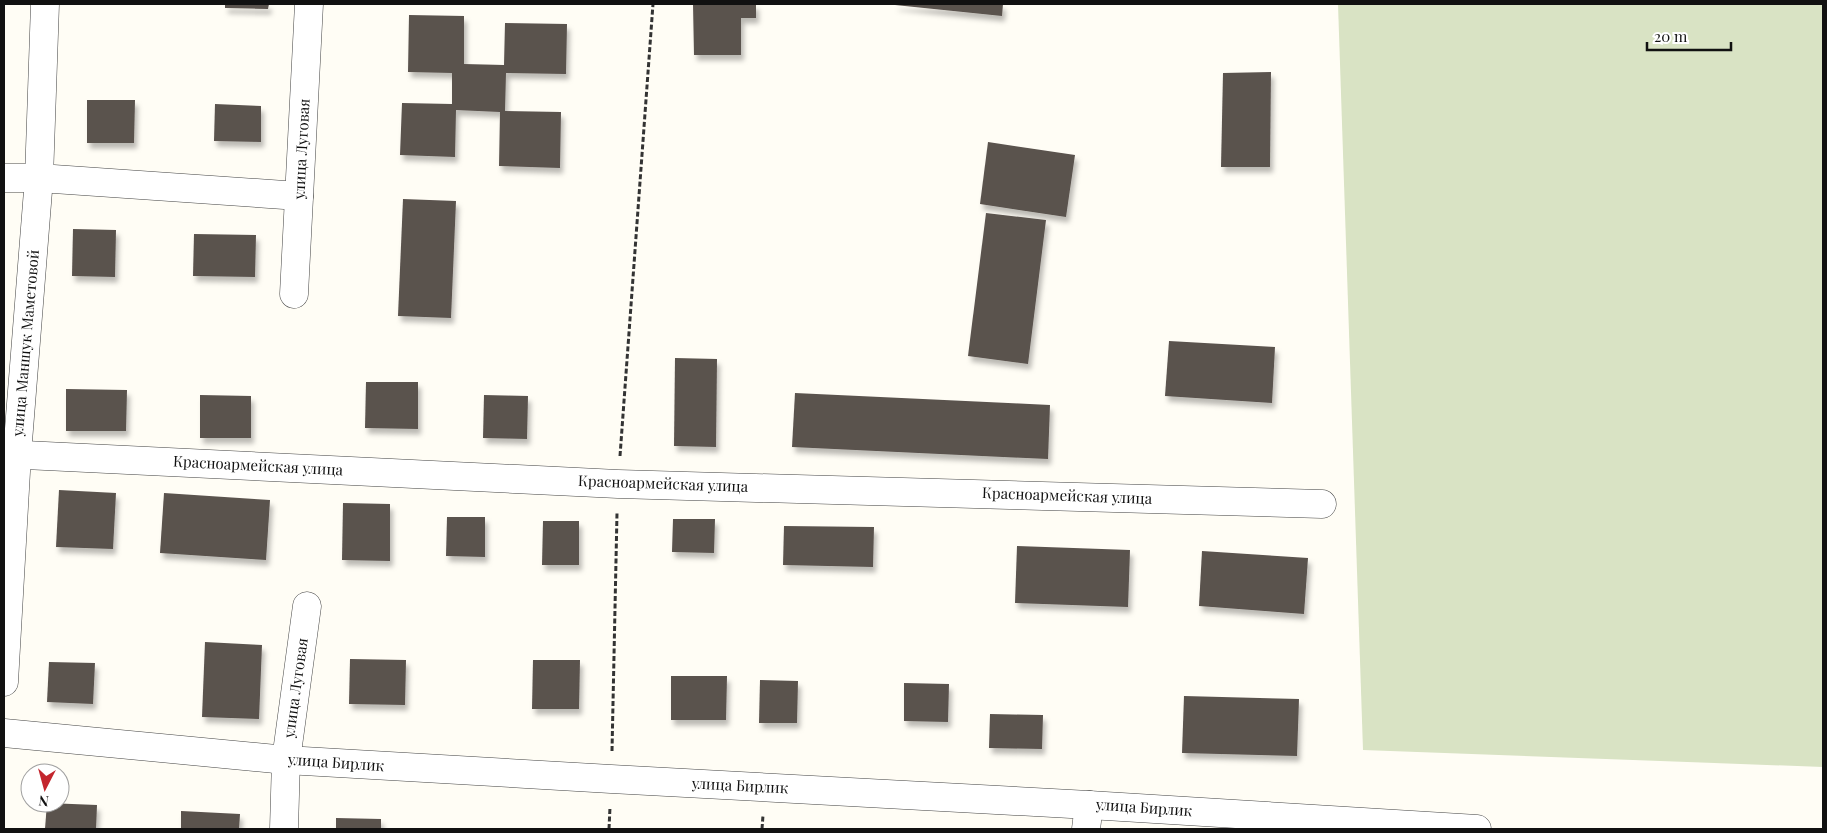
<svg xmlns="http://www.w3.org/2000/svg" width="1827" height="833" font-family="'Playfair Display',serif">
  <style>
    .cemetery { fill: #d9e3c4 }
    .building { fill: #5a524d; filter: url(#shadow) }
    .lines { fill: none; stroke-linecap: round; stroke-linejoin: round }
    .minor-casing { stroke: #444; stroke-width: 29 }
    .path { stroke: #333; stroke-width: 3; stroke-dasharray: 5 2.5; stroke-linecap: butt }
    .minor { stroke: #fff; stroke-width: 28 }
    .labels { text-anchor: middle; stroke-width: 5; stroke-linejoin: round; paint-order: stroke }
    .street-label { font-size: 15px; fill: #111; stroke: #fff }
  </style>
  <defs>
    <filter id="shadow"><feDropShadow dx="3" dy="5.5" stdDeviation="2.5" flood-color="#0004"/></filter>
  </defs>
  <rect width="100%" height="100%" fill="#fffdf5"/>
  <path class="cemetery" d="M1338,4H1823V767L1363,750Z"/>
  <g class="building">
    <path d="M225,4H269L268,9L225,8Z"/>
    <path d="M693,4H756V18H741V55H694Z"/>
    <path d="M895,4H1003L1002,16L895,5Z"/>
    <path d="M409,15L464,16V64L504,65L505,23L567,24L566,74L506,73L505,111L561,112L560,168L499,166L500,112L456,110L455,157L400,155L402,103L452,104V73L408,72Z"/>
    <path d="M1271,72L1270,167H1221L1223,73Z"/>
    <path d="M87,100H135L134,143H87Z"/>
    <path d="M215,104L261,106V142L214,141Z"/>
    <path d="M988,142L1075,155L1066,217L980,204Z"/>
    <path d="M403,199L456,201L451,318L398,316Z"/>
    <path d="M986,213L1046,220L1028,364L968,356Z"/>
    <path d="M73,229L116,230L115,277L72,276Z"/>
    <path d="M194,234L256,235L255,277L193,276Z"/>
    <path d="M1169,341L1275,347L1272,403L1165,396Z"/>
    <path d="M675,358L717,359L716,447L674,446Z"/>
    <path d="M366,382H418V429L365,428Z"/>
    <path d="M66,389L127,390L126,431H66Z"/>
    <path d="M795,393L1050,405L1048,459L792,447Z"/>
    <path d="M200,395L251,396V438H200Z"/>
    <path d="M484,395L528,396L527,439L483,438Z"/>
    <path d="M59,490L116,493L113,549L56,547Z"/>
    <path d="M164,493L270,500L266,560L160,553Z"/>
    <path d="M343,503L390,504V561L342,560Z"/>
    <path d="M447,517H485V557L446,556Z"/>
    <path d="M673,519H715L714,553L672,552Z"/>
    <path d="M543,521H579V565H542Z"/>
    <path d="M784,526L874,527L873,567L783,565Z"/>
    <path d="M1017,546L1130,550L1128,607L1015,603Z"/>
    <path d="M1202,551L1308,558L1304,614L1199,606Z"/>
    <path d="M205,642L262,645L259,719L202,717Z"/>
    <path d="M350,659L406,660L405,705L349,704Z"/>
    <path d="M533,660H580L579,709H532Z"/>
    <path d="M49,662L95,663L93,704L47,702Z"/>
    <path d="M671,676H727L726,720H671Z"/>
    <path d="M760,680L798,681L797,723H759Z"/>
    <path d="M904,683L949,684L948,722L904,721Z"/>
    <path d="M1184,696L1299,699L1297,756L1182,753Z"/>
    <path d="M990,714L1043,715L1042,749L989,748Z"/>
    <path d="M47,803L97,805L96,829H45Z"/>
    <path d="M181,811L240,814L239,829H181Z"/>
    <path d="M336,818L381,819V829H336Z"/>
  </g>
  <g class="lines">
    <defs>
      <g id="minor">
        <path d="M4,178H39L299,196"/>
        <path d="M294,294L309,4"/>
        <path d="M4,454L618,484L1322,504"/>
        <path d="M4,682L17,454L39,178L45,4"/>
        <path d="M4,733L286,760L611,779L1089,805L1477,829"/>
        <path d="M284,829L286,760L307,606"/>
        <path d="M1086,829L1089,805"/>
      </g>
    </defs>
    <use href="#minor" class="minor-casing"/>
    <g class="path">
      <path d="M620,456L653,4"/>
      <path d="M612,751L617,513"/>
      <path d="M609,829L610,807"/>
      <path d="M762,829L763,815"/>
    </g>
    <use href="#minor" class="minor"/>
  </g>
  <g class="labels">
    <g class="street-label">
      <text transform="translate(302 149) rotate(-87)" y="5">улица Луговая</text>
      <text transform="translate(26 343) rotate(-85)" y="5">улица Маншук Маметовой</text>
      <text transform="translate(258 466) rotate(3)" y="5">Красноармейская улица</text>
      <text transform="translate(663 484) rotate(2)" y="5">Красноармейская улица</text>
      <text transform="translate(1067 496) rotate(2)" y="5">Красноармейская улица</text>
      <text transform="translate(296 688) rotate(-82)" y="5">улица Луговая</text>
      <text transform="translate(336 763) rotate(4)" y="5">улица Бирлик</text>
      <text transform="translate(740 786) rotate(3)" y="5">улица Бирлик</text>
      <text transform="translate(1144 808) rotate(4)" y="5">улица Бирлик</text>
    </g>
  </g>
  <rect width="1827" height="833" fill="none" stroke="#111111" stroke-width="10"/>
  <g transform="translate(45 788) rotate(186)"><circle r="24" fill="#ffffff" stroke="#a0a0a0"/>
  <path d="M0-4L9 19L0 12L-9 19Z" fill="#c4262e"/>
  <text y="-8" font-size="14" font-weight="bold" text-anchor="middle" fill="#111111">N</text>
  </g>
  <path d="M1647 42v8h84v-8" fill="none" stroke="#111111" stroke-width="2.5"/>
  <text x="1654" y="42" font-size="15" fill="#111111" stroke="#ffffff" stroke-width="4" paint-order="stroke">20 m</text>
</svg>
